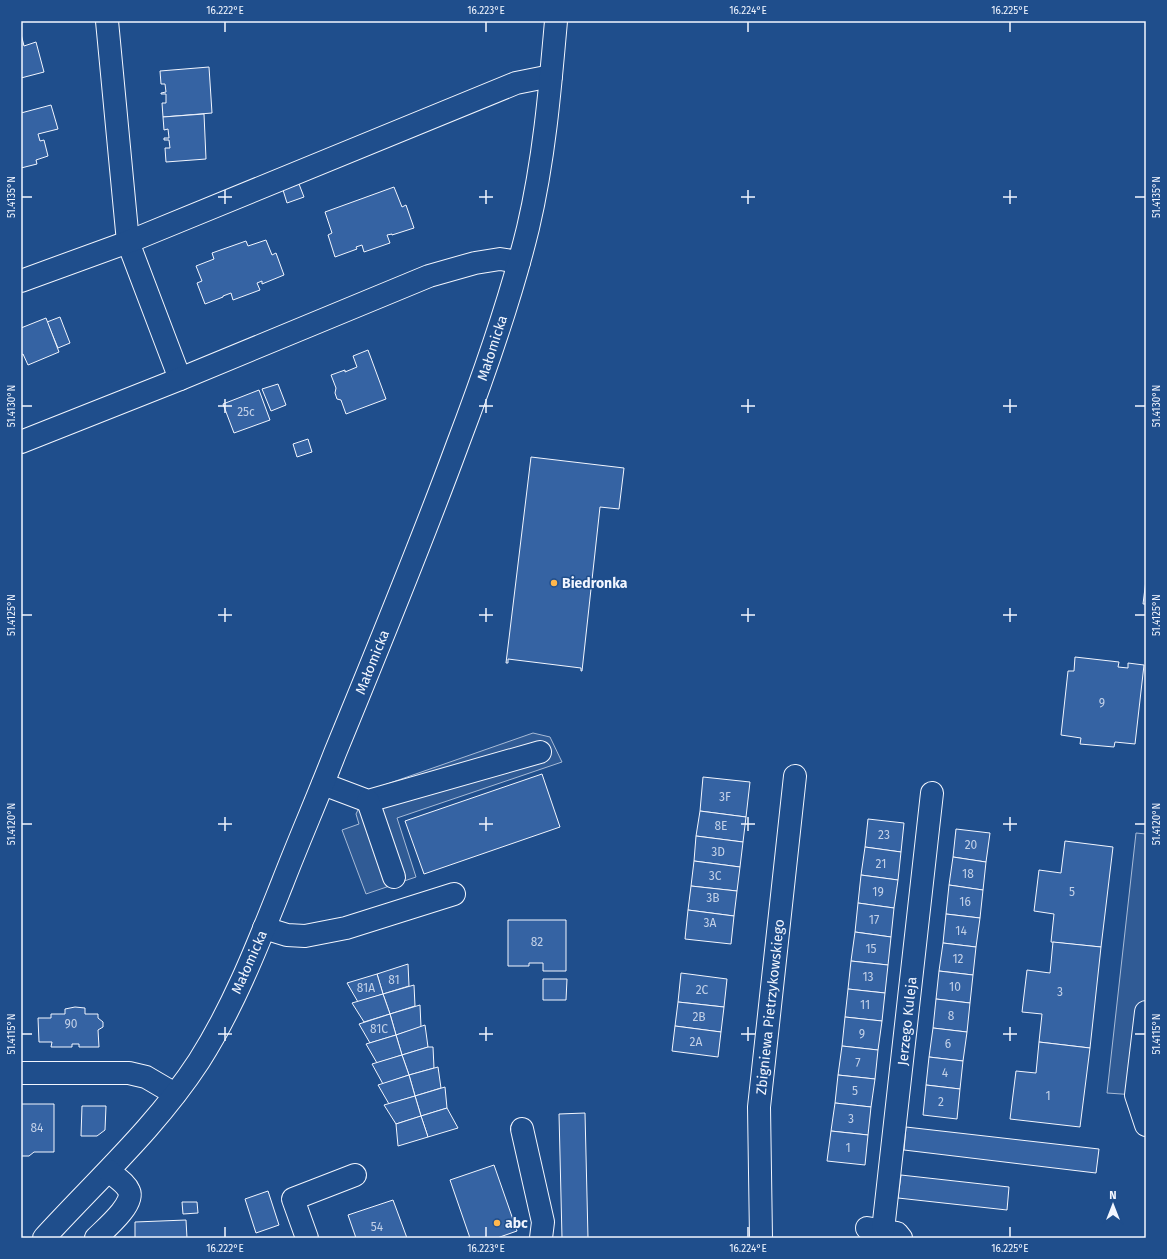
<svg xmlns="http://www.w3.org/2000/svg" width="1167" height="1259" font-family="'Fira Sans',sans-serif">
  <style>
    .parking { fill: #305b95; stroke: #a8bbd7 }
    .building { fill: #3563a3; stroke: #f2f6ff }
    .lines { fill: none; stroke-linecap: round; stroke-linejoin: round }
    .minor-casing { stroke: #f2f6ff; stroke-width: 24 }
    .minor { stroke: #1f4e8c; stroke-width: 22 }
    .ticks { fill: none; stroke: #f2f6ff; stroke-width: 1.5 }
    .poi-dot { fill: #ffb74d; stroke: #1f4e8c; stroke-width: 1.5 }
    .labels { text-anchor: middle; stroke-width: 3; stroke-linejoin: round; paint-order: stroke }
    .number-label { font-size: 12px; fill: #c3d1e8 }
    .street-label { font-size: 14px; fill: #f2f6ff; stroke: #1f4e8c }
    .poi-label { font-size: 14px; font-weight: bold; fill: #f2f6ff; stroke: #1f4e8c; text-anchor: start }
    .neatline { fill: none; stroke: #f2f6ff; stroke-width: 1.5 }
    .ticks-label { font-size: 10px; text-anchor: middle; fill: #f2f6ff }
  </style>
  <rect width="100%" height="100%" fill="#1f4e8c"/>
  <g class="parking">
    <path d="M533,733L550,737L562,762L397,818L416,877L366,894L342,830L359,824L356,814L367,791Z"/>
    <path d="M1136,833L1146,834V1074L1136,1095L1107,1093Z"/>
  </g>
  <g class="building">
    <path d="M21,34L24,46L36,42L44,72L21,78Z"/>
    <path d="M209,67L212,113L163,117L162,103H166V94H161V93L166,92L165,84H161L160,71Z"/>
    <path d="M51,105L58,129L38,134L40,141L44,140L48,156L36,160L37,164L21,168V113Z"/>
    <path d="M204,114L206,159L166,162L165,148H170L169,140H164V138H169L168,129L164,130L163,117Z"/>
    <path d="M299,184L304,197L287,203L283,190Z"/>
    <path d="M394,187L402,207L406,205L414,228L392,235V234L387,235L390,243L364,252L362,245L356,247L357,249L335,257L328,235L332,233L325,212Z"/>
    <path d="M266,240L272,255L276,253L284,275L262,284V281L257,283L260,290L233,300L231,293L223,296V297L205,304L197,283L202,281L196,266L214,259L212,253L246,241L248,246Z"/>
    <path d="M60,317L70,343L58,348L47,322Z"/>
    <path d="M46,318L59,352L28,365L23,354L21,355V328Z"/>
    <path d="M368,350L386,399L346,414L341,400L337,399L335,393L336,388L331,375L345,370V372L357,367L353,356Z"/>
    <path d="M278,384L286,405L271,411L262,389Z"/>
    <path d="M259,390L270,420L234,433L223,404Z"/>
    <path d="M308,439L312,452L297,457L293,444Z"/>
    <path d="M531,457L624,468L619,509L600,507L582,671H581V668L508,659V663H506Z"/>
    <path d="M1146,580V604H1143Z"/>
    <path d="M1075,657L1119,662L1118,667L1128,668V663L1144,665L1135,744L1115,742L1114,747L1080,744L1081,738L1061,735L1068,671H1074Z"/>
    <path d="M542,774L560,827L424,874L405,821Z"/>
    <path d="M703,777L750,782L746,817L700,811Z"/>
    <path d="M700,811L746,817L743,842L696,836Z"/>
    <path d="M868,819L904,823L901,852L865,847Z"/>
    <path d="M956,829L990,833L986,862L953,857Z"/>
    <path d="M696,836L743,842L740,867L694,861Z"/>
    <path d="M1065,841L1113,847L1101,947L1051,942L1054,914L1034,911L1039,870L1061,873Z"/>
    <path d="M865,847L901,852L898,880L861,875Z"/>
    <path d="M953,857L986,862L983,890L949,885Z"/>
    <path d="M694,861L740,867L737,891L691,886Z"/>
    <path d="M861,875L898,880L894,908L858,903Z"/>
    <path d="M949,885L983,890L980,918L946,914Z"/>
    <path d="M691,886L737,891L734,916L688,910Z"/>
    <path d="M858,903L894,908L891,937L855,932Z"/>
    <path d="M688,910L734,916L731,944L685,939Z"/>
    <path d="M946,914L980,918L976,947L943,943Z"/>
    <path d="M508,920H566V971H543V963H529V966H508Z"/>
    <path d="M855,932L891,937L888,965L851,961Z"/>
    <path d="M1053,942L1101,947L1090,1048L1039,1042L1042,1014L1022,1012L1027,970L1050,973Z"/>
    <path d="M943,943L976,947L973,975L939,971Z"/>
    <path d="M851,961L888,965L885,993L848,989Z"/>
    <path d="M408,964L409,986L383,994L377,974Z"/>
    <path d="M939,971L973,975L970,1003L936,999Z"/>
    <path d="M681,973L727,979L724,1007L678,1002Z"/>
    <path d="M377,974L383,994L358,1002L347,983Z"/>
    <path d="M543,979H567L566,1000H543Z"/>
    <path d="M414,985L415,1006L390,1014L383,994Z"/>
    <path d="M848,989L885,993L882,1021L845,1017Z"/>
    <path d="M383,994L390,1014L364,1022L352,1003Z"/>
    <path d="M936,999L970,1003L967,1032L933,1028Z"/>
    <path d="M678,1002L724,1007L721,1032L675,1026Z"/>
    <path d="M420,1005L421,1027L396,1035L390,1014Z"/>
    <path d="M75,1007L85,1008V1014H98V1018L103,1022V1027L98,1030L99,1047H79V1044H72V1047H51L52,1042H39L38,1018H51V1014H65V1009Z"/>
    <path d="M390,1014L396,1035L370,1043L359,1024Z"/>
    <path d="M845,1017L882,1021L878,1050L842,1046Z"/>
    <path d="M425,1025L428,1047L402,1055L396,1035Z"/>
    <path d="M675,1026L721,1032L718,1057L672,1051Z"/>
    <path d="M933,1028L967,1032L963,1061L929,1057Z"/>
    <path d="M396,1035L402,1055L377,1063L366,1044Z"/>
    <path d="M1039,1042L1090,1048L1080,1127L1010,1119L1016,1071L1036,1073Z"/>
    <path d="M842,1046L878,1050L875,1079L838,1075Z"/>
    <path d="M428,1047H433L434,1068L409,1075L402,1055Z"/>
    <path d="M402,1055L409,1075L383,1084L372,1064Z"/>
    <path d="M929,1057L963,1061L960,1089L926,1085Z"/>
    <path d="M438,1067L441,1088L415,1096L409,1075Z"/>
    <path d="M409,1075L415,1096L389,1104L378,1085Z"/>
    <path d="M838,1075L875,1079L871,1107L835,1103Z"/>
    <path d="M926,1085L960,1089L957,1119L923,1115Z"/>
    <path d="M445,1087L447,1108L421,1116L415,1096Z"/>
    <path d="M415,1096L421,1116L396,1124L384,1105Z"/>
    <path d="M835,1103L871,1107L868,1135L831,1131Z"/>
    <path d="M21,1104H54V1152H34L29,1156H21Z"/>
    <path d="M82,1106H106L105,1130L97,1136H81Z"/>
    <path d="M447,1108L458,1128L428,1137L421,1116Z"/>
    <path d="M585,1113L588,1238H562L559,1114Z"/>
    <path d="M421,1116L428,1137L398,1146L396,1124Z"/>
    <path d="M906,1127L1099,1149L1096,1173L904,1150Z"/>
    <path d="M831,1131L868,1135L865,1165L827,1161Z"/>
    <path d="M494,1165L517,1231L497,1238H470L450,1180Z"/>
    <path d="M901,1175L1009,1187L1007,1210L898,1198Z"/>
    <path d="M268,1191L279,1225L256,1233L245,1199Z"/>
    <path d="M393,1200L407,1238H356L348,1215Z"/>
    <path d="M182,1202H197L198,1213L183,1214Z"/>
    <path d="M186,1220L187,1238H135V1222Z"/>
  </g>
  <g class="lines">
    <defs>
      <g id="minor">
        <path d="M107,21L128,242L180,379"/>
        <path d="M21,281L128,242L516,83L551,76"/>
        <path d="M21,442L180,379L429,276L475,263L500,259L519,262"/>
        <path d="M323,784L368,801L540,752"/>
        <path d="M368,801L394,877"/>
        <path d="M264,928L287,935L305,936L346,928L454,894"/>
        <path d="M1146,1012L1136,1095L1146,1125"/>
        <path d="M21,1073H129L146,1077L175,1094"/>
        <path d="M522,1129L543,1222L541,1238"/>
        <path d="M867,1228L897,1233L901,1238"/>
        <path d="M883,1230L932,793"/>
        <path d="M44,1238C97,1180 156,1127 199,1061C234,1006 258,944 282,884C299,840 318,797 335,753C377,651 419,549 457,446C484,375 510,302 528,228C544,160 550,90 556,21"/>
        <path d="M96,1238C105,1229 135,1204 129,1191C126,1183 115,1177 109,1171"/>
        <path d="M307,1238L293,1199L355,1175"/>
        <path d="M761,1238L759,1107L795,776"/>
      </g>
    </defs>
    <use href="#minor" class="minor-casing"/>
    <use href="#minor" class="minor"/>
  </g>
  <path class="ticks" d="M225,22V32M486,22V32M748,22V32M1010,22V32M225,190V204M486,190V204M748,190V204M1010,190V204M22,197H32M218,197H232M479,197H493M741,197H755M1003,197H1017M1135,197H1145M225,399V413M486,399V413M748,399V413M1010,399V413M22,406H32M218,406H232M479,406H493M741,406H755M1003,406H1017M1135,406H1145M225,608V622M486,608V622M748,608V622M1010,608V622M22,615H32M218,615H232M479,615H493M741,615H755M1003,615H1017M1135,615H1145M225,817V831M486,817V831M748,817V831M1010,817V831M22,824H32M218,824H232M479,824H493M741,824H755M1003,824H1017M1135,824H1145M225,1027V1041M486,1027V1041M748,1027V1041M1010,1027V1041M22,1034H32M218,1034H232M479,1034H493M741,1034H755M1003,1034H1017M1135,1034H1145M225,1227V1237M486,1227V1237M748,1227V1237M1010,1227V1237"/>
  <g class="poi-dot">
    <circle cx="554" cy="583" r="4"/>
    <circle cx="497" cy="1223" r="4"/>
  </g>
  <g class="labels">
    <g class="number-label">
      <text x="246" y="416">25c</text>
      <text x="1102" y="707">9</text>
      <text x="725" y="801">3F</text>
      <text x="721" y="830">8E</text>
      <text x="884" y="839">23</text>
      <text x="971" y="849">20</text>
      <text x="718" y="856">3D</text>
      <text x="881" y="868">21</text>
      <text x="968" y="878">18</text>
      <text x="715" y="880">3C</text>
      <text x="878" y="896">19</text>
      <text x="1072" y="896">5</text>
      <text x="713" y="902">3B</text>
      <text x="965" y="906">16</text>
      <text x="874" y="924">17</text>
      <text x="710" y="927">3A</text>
      <text x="961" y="935">14</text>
      <text x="537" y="946">82</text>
      <text x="871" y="953">15</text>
      <text x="958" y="963">12</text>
      <text x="868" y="981">13</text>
      <text x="394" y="984">81</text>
      <text x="955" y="991">10</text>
      <text x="366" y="992">81A</text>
      <text x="702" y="994">2C</text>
      <text x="1060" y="996">3</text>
      <text x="865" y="1009">11</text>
      <text x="951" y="1020">8</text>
      <text x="699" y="1021">2B</text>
      <text x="71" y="1028">90</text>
      <text x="379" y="1033">81C</text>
      <text x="862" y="1038">9</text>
      <text x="696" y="1046">2A</text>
      <text x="948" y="1048">6</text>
      <text x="858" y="1067">7</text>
      <text x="945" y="1077">4</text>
      <text x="855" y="1095">5</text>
      <text x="1048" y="1100">1</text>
      <text x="941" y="1106">2</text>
      <text x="851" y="1123">3</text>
      <text x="37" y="1132">84</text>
      <text x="848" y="1152">1</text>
      <text x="377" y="1231">54</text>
    </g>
    <g class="street-label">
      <text transform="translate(492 348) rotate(-72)" y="5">Małomicka</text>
      <text transform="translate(372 662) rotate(-68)" y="5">Małomicka</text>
      <text transform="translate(249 962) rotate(-66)" y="5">Małomicka</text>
      <text transform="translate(770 1007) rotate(-84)" y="5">Zbigniewa Pietrzykowskiego</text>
      <text transform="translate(907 1021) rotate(-84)" y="5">Jerzego Kuleja</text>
    </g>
    <g class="poi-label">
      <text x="562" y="588">Biedronka</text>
      <text x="505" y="1228">abc</text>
    </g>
  </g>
  <rect width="1167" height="1259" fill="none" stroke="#1f4e8c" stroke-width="44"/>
  <g transform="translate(1113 1205)" stroke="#1f4e8c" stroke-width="3" paint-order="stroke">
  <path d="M0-3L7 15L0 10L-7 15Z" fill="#f2f6ff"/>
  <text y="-6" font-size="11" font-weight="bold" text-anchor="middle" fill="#f2f6ff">N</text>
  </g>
  <rect x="22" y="22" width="1123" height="1215" class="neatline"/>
  <g class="ticks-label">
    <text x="225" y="14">16.222°E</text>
    <text x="486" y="14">16.223°E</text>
    <text x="748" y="14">16.224°E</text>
    <text x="1010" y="14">16.225°E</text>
    <text transform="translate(11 197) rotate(-90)" y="4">51.4135°N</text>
    <text transform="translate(1156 197) rotate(-90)" y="4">51.4135°N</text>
    <text transform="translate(11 406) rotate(-90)" y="4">51.4130°N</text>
    <text transform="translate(1156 406) rotate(-90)" y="4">51.4130°N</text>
    <text transform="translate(11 615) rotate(-90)" y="4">51.4125°N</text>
    <text transform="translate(1156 615) rotate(-90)" y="4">51.4125°N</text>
    <text transform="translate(11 824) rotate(-90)" y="4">51.4120°N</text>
    <text transform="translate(1156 824) rotate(-90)" y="4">51.4120°N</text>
    <text transform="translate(11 1034) rotate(-90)" y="4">51.4115°N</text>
    <text transform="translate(1156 1034) rotate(-90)" y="4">51.4115°N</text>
    <text x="225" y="1252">16.222°E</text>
    <text x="486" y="1252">16.223°E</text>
    <text x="748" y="1252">16.224°E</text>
    <text x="1010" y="1252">16.225°E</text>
  </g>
</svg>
